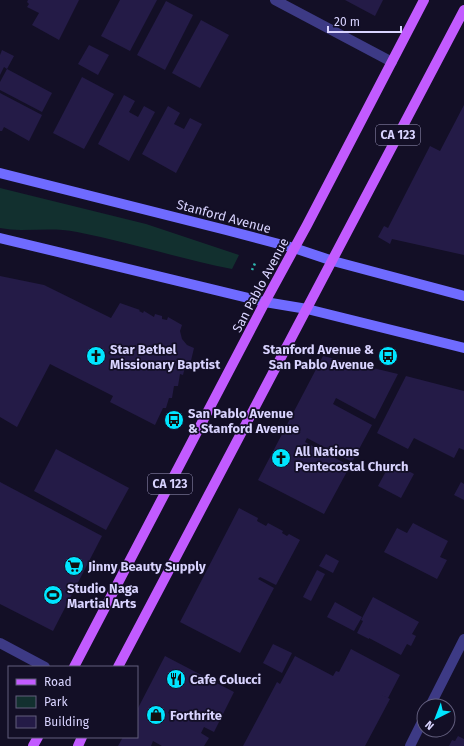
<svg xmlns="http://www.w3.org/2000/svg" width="464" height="746" font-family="'Fira Sans',sans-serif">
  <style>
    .green { fill: #12302f }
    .building { fill: #241b47; fill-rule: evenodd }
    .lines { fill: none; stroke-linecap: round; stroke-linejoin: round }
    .path { stroke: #2fb8b0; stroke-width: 2.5; stroke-dasharray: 2 3; stroke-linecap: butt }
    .minor { stroke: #3d3a85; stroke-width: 10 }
    .secondary { stroke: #6f6bff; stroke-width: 10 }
    .primary { stroke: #c25bff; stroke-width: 10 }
    .labels { text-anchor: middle; stroke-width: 3.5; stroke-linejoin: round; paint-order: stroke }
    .shield { fill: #130f26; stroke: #9e99be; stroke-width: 1 }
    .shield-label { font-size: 12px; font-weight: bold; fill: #d9d4ff }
    .street-label { font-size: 13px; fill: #d9d4ff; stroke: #130f26 }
    .poi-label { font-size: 13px; font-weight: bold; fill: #d9d4ff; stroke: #130f26; text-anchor: start }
  </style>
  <rect width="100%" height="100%" fill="#130f26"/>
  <path class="green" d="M0,188L146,224L239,255L232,269C180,259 129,242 77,232C58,228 40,230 21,230C14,230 7,229 0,228Z"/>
  <g class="building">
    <path d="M28,0H79L59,40L32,25L39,13L27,7L29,4L27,2Z"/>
    <path d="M120,0H157L130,51L101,36Z"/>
    <path d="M345,0H383L375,16Z"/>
    <path d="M166,1L193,15L165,70L137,55Z"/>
    <path d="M201,20L229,35L200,88L172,73Z"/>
    <path d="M89,45L109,55L98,75L78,64Z"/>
    <path d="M2,50L14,56L7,69L4,67L0,75V55Z"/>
    <path d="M7,69L52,93L42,112L0,90V82Z"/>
    <path d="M82,77L114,94L84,149L53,133Z"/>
    <path d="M0,93L42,115L29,141L4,127L2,131H0Z"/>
    <path d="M124,95L135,101L129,112L138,117L144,106L155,112L129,161L98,144Z"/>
    <path d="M464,105V255L392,239L390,244L378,237L384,226L388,228L430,146L440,151Z"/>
    <path d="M168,106L180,113L174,124L184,129L190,118L202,124L176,173L142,154Z"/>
    <path d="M0,276L44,285L111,318L120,303L140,310L139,311L143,313L144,311L154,317L155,314L162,316V319L167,320L168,317L182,325L180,331L182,339L187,345L194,348L190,365L186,363L183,375L180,374L178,386H174L172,398H169L166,408H163L155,425L110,402L113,396L50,364L17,427L0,417Z"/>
    <path d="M323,356L398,374L375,419L336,398L333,404L372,425L352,462L307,438L305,442L350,466L324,514L258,480Z"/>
    <path d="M406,376L464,391V450L459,448L454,458L414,438L408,449L377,433Z"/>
    <path d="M56,449L129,488L106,530L34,491Z"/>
    <path d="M391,462L414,474L401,498L378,486Z"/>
    <path d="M0,482L102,536L53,631L0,604Z"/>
    <path d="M461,482L464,484V500L454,495Z"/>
    <path d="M239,508L258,518L257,521L266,526L268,523L283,531L282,533L287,536L289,534L300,540L276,585L260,577L258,579L274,588L240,653L180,622Z"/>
    <path d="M413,523L448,541L440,557L447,560L437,579L384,552L397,528L407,533Z"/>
    <path d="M326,554L339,561L333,573L319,566Z"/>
    <path d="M317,570L325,574L311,601L303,597Z"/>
    <path d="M373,597L419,622L412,634L416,636L411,646L407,644L401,655L369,638V639L357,633L363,621L361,620Z"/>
    <path d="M335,602L362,617L354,631L327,617Z"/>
    <path d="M273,644L292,653L282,673L263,663Z"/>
    <path d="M351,649L400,675L388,698L361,684L390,699L365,746H243L277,682L280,684L295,656L333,676L336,671L339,672Z"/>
    <path d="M165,656L234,692L214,732L204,727L201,733L209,738L204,746H162L153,741L151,746H118L123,737H137V710ZM170,709L181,715L179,719L168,713Z"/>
    <path d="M458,736L464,739V746H449L452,740L455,741Z"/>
  </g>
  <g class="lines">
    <path class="path" d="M252,270L256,261"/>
    <g class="minor">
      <path d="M275,0L392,62"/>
      <path d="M0,643L45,667"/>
      <path d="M430,706L464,639"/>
      <path d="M410,746L424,718"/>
    </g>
    <g class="secondary">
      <path d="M0,173L226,230L294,248L333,261L464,296"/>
      <path d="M0,238L265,302L307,309L464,348"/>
    </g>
    <g class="primary">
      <path d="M74,667L265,302L307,225L424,0"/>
      <path d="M118,667L464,10"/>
      <path d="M33,746L38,737"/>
      <path d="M78,746L82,737"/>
    </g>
  </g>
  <defs>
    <symbol id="church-disc" viewBox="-11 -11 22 22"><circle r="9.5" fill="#00e5ff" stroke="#130f26"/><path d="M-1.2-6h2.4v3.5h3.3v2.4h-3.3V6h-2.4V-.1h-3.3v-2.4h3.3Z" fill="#111"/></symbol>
    <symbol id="bus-disc" viewBox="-11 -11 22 22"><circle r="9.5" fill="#00e5ff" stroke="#130f26"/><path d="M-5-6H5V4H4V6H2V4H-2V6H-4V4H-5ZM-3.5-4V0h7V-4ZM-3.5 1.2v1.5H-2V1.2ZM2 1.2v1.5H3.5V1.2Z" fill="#111"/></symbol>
    <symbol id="supermarket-disc" viewBox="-11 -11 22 22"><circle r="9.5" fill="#00e5ff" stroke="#130f26"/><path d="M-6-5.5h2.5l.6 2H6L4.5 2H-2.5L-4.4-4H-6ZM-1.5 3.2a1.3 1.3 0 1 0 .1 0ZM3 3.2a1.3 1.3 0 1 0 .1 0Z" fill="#111"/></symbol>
    <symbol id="stadium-disc" viewBox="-11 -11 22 22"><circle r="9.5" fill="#00e5ff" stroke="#130f26"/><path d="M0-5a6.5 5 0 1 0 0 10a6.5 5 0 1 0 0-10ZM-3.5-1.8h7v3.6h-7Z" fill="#111"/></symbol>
    <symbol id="restaurant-disc" viewBox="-11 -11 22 22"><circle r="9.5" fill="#00e5ff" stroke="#130f26"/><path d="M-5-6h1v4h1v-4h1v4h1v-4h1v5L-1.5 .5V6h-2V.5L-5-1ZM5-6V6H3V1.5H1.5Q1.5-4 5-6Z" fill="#111"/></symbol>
    <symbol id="shop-disc" viewBox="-11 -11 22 22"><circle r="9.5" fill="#00e5ff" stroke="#130f26"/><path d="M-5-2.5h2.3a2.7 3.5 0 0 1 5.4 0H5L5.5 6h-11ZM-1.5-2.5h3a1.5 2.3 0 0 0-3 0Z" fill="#111"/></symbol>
  </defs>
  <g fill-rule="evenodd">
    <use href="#church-disc" x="85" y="345" width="22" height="22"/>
    <use href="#bus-disc" x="377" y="345" width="22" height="22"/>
    <use href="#bus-disc" x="163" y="409" width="22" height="22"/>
    <use href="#church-disc" x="270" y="447" width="22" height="22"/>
    <use href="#supermarket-disc" x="63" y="555" width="22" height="22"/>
    <use href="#stadium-disc" x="42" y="584" width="22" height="22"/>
    <use href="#restaurant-disc" x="165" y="668" width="22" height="22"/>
    <use href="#shop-disc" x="145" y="704" width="22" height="22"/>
  </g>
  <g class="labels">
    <g class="shield">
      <rect x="376" y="125" width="44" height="20" rx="3"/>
      <rect x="148" y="474" width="44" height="20" rx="3"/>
    </g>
    <g class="shield-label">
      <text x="398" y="139">CA 123</text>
      <text x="170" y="488">CA 123</text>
    </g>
    <g class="street-label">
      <text transform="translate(224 216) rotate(15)" y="5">Stanford Avenue</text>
      <text transform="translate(260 285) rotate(-62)" y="5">San Pablo Avenue</text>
    </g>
    <g class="poi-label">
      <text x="110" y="354">Star Bethel<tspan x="110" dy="15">Missionary Baptist</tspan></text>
      <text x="374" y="354" text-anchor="end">Stanford Avenue &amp;<tspan x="374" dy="15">San Pablo Avenue</tspan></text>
      <text x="188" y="418">San Pablo Avenue<tspan x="188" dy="15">&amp; Stanford Avenue</tspan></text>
      <text x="295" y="456">All Nations<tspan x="295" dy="15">Pentecostal Church</tspan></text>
      <text x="88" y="571">Jinny Beauty Supply</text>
      <text x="67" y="593">Studio Naga<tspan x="67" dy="15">Martial Arts</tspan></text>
      <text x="190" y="684">Cafe Colucci</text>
      <text x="170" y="720">Forthrite</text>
    </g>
  </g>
  <rect x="8" y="666" width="130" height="72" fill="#130f26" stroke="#625e7d"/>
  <rect x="16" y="679" width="20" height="6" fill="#c25bff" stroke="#625e7d"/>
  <text x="44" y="686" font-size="12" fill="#d9d4ff">Road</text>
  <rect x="16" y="696" width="20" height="12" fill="#12302f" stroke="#625e7d"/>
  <text x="44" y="706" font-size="12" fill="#d9d4ff">Park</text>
  <rect x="16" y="716" width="20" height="12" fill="#241b47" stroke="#625e7d"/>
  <text x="44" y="726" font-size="12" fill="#d9d4ff">Building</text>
  <g transform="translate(436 718) rotate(222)"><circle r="19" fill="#130f26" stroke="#625e7d"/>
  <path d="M0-3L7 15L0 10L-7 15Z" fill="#00e5ff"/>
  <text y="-6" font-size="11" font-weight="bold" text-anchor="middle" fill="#d9d4ff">N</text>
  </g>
  <path d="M328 26v6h73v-6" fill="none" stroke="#d9d4ff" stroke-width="2"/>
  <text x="334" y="26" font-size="12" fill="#d9d4ff" stroke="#130f26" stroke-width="3" paint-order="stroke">20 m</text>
</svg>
